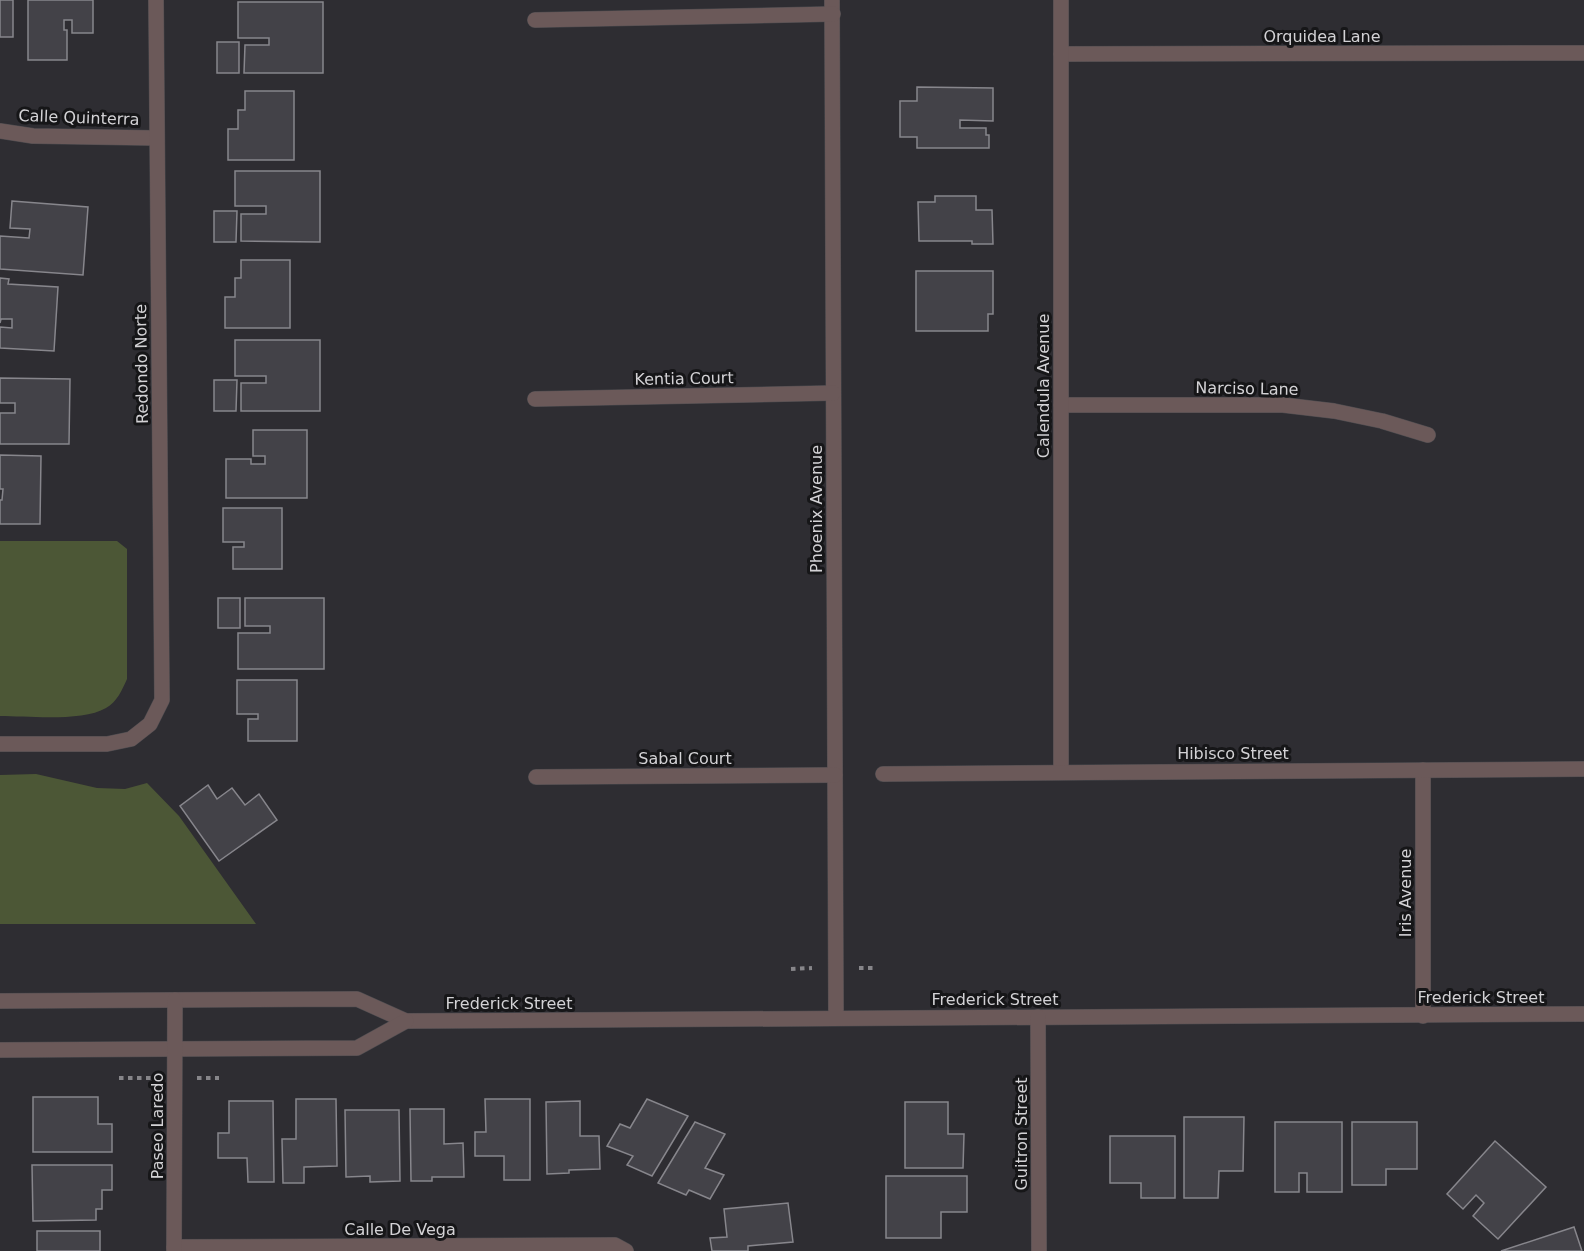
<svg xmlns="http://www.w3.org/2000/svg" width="1584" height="1251" font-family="'DejaVu Sans',sans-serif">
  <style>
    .green { fill: #4c5736 }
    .building { fill: #434248; stroke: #87868c; stroke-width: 1.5 }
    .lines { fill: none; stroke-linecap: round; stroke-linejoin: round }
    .street-casing { stroke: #4c4b4f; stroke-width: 16 }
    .path { stroke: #87868a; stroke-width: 4; stroke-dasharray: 4.5 4.5; stroke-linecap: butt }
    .street { stroke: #6b5959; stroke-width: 15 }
    .labels { text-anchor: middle; stroke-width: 6; stroke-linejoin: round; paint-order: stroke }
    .street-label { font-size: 16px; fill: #d3d2d5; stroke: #161618 }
  </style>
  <rect width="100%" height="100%" fill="#2e2d32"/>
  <g class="green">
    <path d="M0,541H117L127,549V679C122,690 117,702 106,708C82,722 28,716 0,716Z"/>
    <path d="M36,774L97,788L125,789L147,783L179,816L256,924H0V775Z"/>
  </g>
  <g class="building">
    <rect x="0" y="0" width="13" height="37"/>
    <path d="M28,0H93V33H72V20H64V30H67V60H28Z"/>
    <path d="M238,2H323V73H244L245,45H269V38H238Z"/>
    <rect x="217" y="42" width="22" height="31"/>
    <path d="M917,87L993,88V121L960,120V128H986V135H989V148H917V137H900V101H917Z"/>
    <path d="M245,91H294V160H228V129H238V110H245Z"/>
    <path d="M235,171H320V242L241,241V214H266V206H235Z"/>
    <path d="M935,196H976V210H992L993,244H972V241H919L918,202H935Z"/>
    <path d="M12,201L88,207L83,275L0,269V236L29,238L30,229L10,228Z"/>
    <path d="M214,211H237L236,242H214Z"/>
    <path d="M241,260H290V328H225V297H235V278H241Z"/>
    <path d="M916,271H993V314H988V331H916Z"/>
    <path d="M0,278L9,279L8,284L58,287L54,351L0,348V327L12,328V319H1L0,323Z"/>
    <path d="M235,340H320V411H241V383H266V376H235Z"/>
    <path d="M0,378L70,379L69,444H0V413H15V403H0Z"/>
    <path d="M214,380H237L236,411H214Z"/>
    <path d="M253,430H307V498H226V459H251V464H265V456H253Z"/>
    <path d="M0,455L41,456L40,524H0V500H2L3,489H0Z"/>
    <path d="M223,508H282V569H233V547H244V542H223Z"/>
    <rect x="218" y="598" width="22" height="30"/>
    <path d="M245,598H324V669H238V633H270V626H245Z"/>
    <path d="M237,680H297V741H248V719H258V714H237Z"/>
    <path d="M208,785L217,799L232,788L245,805L259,794L277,820L219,861L180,806Z"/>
    <path d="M33,1097H98V1124H112V1152H33Z"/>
    <path d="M296,1099H336L337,1166L304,1167V1183H283L282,1139H296Z"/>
    <path d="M485,1099H530V1180H504V1156H475V1132H486Z"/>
    <path d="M647,1099L688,1116L652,1176L627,1165L633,1156L607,1146L620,1124L630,1128Z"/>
    <path d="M229,1101H273L274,1182H248L247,1158H218V1133H229Z"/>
    <path d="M580,1101V1136H599L600,1169L569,1170V1173L547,1174L546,1102Z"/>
    <path d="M905,1102H948V1134H964L963,1168H905Z"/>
    <path d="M410,1109H444V1144L463,1143L464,1177H432V1181H411Z"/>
    <path d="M345,1110H399L400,1181L370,1182V1176L346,1177Z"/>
    <path d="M1184,1117H1244L1243,1171H1219L1218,1198H1184Z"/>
    <path d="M695,1122L725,1134L705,1168L724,1175L710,1199L689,1190L686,1195L658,1183Z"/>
    <path d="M1275,1122H1342V1192H1307V1173H1299V1192H1275Z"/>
    <path d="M1352,1122H1417V1169H1386V1185H1352Z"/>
    <path d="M1110,1136H1175V1198H1141V1183H1110Z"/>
    <path d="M1495,1141L1546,1187L1498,1239L1473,1216L1484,1203L1476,1195L1463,1209L1447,1194Z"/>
    <path d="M32,1165H112V1190H102V1209H96V1220L33,1221Z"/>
    <path d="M886,1176H967V1212H941V1238H886Z"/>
    <path d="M788,1203L793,1242L748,1246V1251H712L710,1238L727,1237L724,1209Z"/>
    <path d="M1574,1227L1582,1251H1501Z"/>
    <rect x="37" y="1231" width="63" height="20"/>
  </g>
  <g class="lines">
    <defs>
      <g id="street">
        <path d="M832,0L836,1018"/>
        <path d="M535,20L833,14"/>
        <path d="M1061,54L1584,53"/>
        <path d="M0,131L33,136L156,138"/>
        <path d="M535,399L833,393"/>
        <path d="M1061,405H1283L1334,411L1382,421L1428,435"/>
        <path d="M0,744H107L131,739L150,724L162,700L156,0"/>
        <path d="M1423,770V1016"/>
        <path d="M1061,772V0"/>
        <path d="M883,774L1584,769"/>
        <path d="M536,777L835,775"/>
        <path d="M0,1001L357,999L406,1021L1584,1014"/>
        <path d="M1038,1017L1039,1251"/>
        <path d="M0,1050L357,1048L406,1021"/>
        <path d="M174,1247L615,1245L626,1251"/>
        <path d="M174,1251L175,1000"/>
      </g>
    </defs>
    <use href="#street" class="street-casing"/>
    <g class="path">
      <path d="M859,968H873"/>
      <path d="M791,969L812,968"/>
      <path d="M119,1078H154"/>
      <path d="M197,1078H219"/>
    </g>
    <use href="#street" class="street"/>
  </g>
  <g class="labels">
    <g class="street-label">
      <text x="1322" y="42">Orquidea Lane</text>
      <text transform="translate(79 117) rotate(2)" y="6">Calle Quinterra</text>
      <text transform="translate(141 364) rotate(-91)" y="6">Redondo Norte</text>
      <text transform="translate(684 378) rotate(-1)" y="6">Kentia Court</text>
      <text transform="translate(1043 386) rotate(-90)" y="6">Calendula Avenue</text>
      <text transform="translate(1247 388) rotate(1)" y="6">Narciso Lane</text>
      <text transform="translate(816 509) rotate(-90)" y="6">Phoenix Avenue</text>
      <text x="1233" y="759">Hibisco Street</text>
      <text x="685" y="764">Sabal Court</text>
      <text transform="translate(1405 893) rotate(-90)" y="6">Iris Avenue</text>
      <text x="1481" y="1003">Frederick Street</text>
      <text x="995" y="1005">Frederick Street</text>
      <text x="509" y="1009">Frederick Street</text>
      <text transform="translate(157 1126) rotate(-90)" y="6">Paseo Laredo</text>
      <text transform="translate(1021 1134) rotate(-90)" y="6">Guitron Street</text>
      <text x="400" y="1235">Calle De Vega</text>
    </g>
  </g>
</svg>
